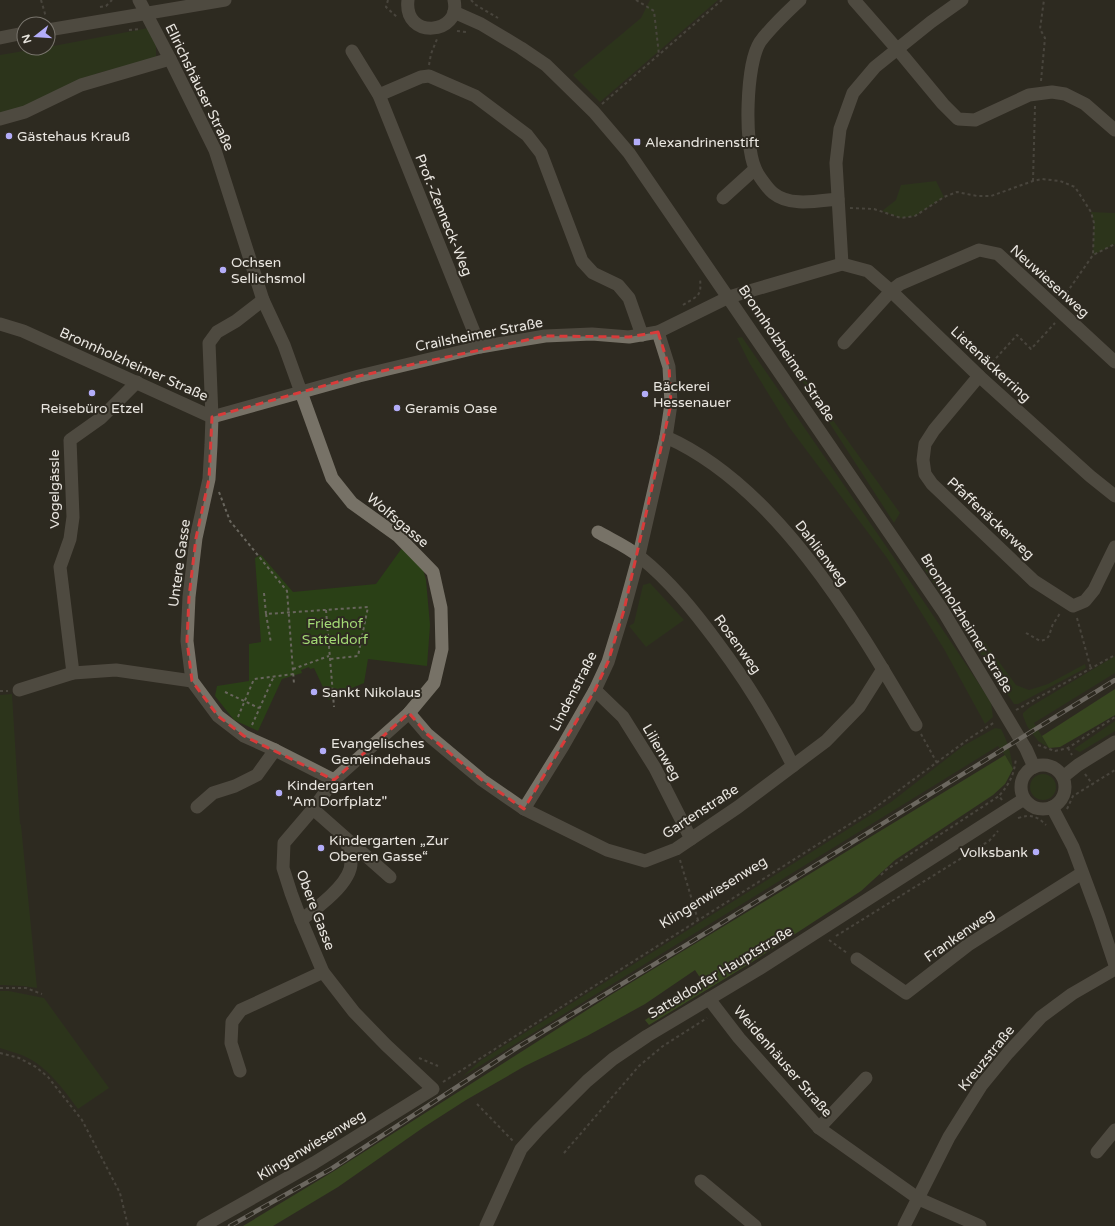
<svg xmlns="http://www.w3.org/2000/svg" width="1115" height="1226" font-family="'Varela Round',sans-serif">
  <style>
    .green { fill: #2a4016 }
    .forest { fill: #456b1f }
    .lines { fill: none; stroke-linecap: round; stroke-linejoin: round }
    .path { stroke: #69665e; stroke-width: 2; stroke-dasharray: 3 3; stroke-linecap: butt }
    .minor { stroke: #777267; stroke-width: 13 }
    .rail-casing { stroke: #b5b1aa; stroke-width: 4.5 }
    .rail { stroke: #2e2a21; stroke-width: 3; stroke-dasharray: 9; stroke-linecap: butt }
    .marked { fill: none; stroke: #d83b3a; stroke-width: 3; stroke-dasharray: 8 5; stroke-linejoin: round }
    .poi-dot { fill: #b3adf9; stroke: #2e2a21; stroke-width: 1.5 }
    .labels { text-anchor: middle; stroke-width: 4; stroke-linejoin: round; paint-order: stroke }
    .street-label { font-size: 14px; fill: #e9e6e0; stroke: #2e2a21 }
    .poi-label { font-size: 14px; fill: #e9e6e0; stroke: #2e2a21; text-anchor: start }
    .park-label { font-size: 14px; fill: #a3d975; stroke: #2e2a21 }
  </style>
  <rect width="100%" height="100%" fill="#2e2a21"/>
  <g class="green">
    <path d="M650,0H718L600,102L573,75L641,18Z"/>
    <path d="M148,28L156,45V59L98,73L12,112L0,115V55L41,48H48V47Z"/>
    <path d="M936,181L944,197L915,216L901,218L882,211L896,200L901,185Z"/>
    <path d="M1091,212L1115,213V244L1093,255L1094,223Z"/>
    <path d="M758,312L762,315L825,409L900,513L894,523Z"/>
    <path d="M742,337C825,458 910,579 991,702L993,717L985,724L944,649L887,558L789,427L750,364L737,338Z"/>
    <path d="M402,548L422,566L426,580L430,625L427,666L368,659L364,683L335,695L329,700L314,668L310,669L309,667L301,670L302,673L282,679L258,731L234,720L215,696L217,686L249,681V644L261,642L255,558L261,555L293,592L376,584Z"/>
    <path d="M929,564L973,631L986,644L1016,685L1029,690L1048,684L1085,664L1086,668L1018,704H1014L923,567Z"/>
    <path d="M650,583L684,620L646,647L629,626L634,623L643,585Z"/>
    <path d="M1115,656V673L1034,723L1049,748L1038,741L1027,726L1023,716V713L1030,707Z"/>
    <path d="M12,694L20,824L21,825L37,988L23,986L0,985V695Z"/>
    <path d="M1115,721V731L1080,752L1074,749Z"/>
    <path d="M995,728L1001,729C1008,742 1011,754 1013,769L1005,755L998,746L462,1077L480,1061L891,802L963,746Z"/>
    <circle cx="1043" cy="787" r="13"/>
    <path d="M0,991H9L44,998L109,1088L78,1109C63,1089 48,1067 24,1056C17,1053 8,1051 0,1048Z"/>
  </g>
  <g class="forest">
    <path d="M1115,689V715L1060,747L1049,748L1042,736Z"/>
    <path d="M1005,755L1013,769L1005,784L993,795L895,860L861,891L749,964L649,1025L645,1020L703,982L695,970L645,1004L587,1036L525,1066L466,1100L424,1127L338,1187L273,1226H243L334,1171L609,996Z"/>
  </g>
  <g class="lines">
    <g class="path">
      <path d="M41,0L46,17"/>
      <path d="M388,0L386,7L397,17"/>
      <path d="M471,0L476,5L498,18"/>
      <path d="M636,0L654,11L659,55"/>
      <path d="M100,7L106,6L112,0"/>
      <path d="M30,21L41,19"/>
      <path d="M129,30L140,29"/>
      <path d="M457,31L466,32L467,30"/>
      <path d="M429,65L431,54L437,39"/>
      <path d="M1041,81L1045,38L1040,29L1044,0"/>
      <path d="M602,104L722,0"/>
      <path d="M1033,181L1035,106"/>
      <path d="M850,208L874,209L901,218L915,216L944,197L957,192L977,196H991L1033,181L1042,179L1060,181L1075,187L1091,212L1094,223L1093,255"/>
      <path d="M1063,298L1093,255L1115,244"/>
      <path d="M683,305C697,296 702,297 700,279"/>
      <path d="M988,367L1017,335L1031,349L1055,323"/>
      <path d="M219,492L230,521L287,591L294,684"/>
      <path d="M264,593L266,614L368,607L358,656L330,659"/>
      <path d="M326,610L334,707"/>
      <path d="M266,614L271,643"/>
      <path d="M1077,618L1091,669"/>
      <path d="M1026,633L1040,641C1051,639 1049,633 1053,624C1055,621 1058,617 1060,613"/>
      <path d="M293,669L329,656"/>
      <path d="M0,691H8"/>
      <path d="M225,692L259,708"/>
      <path d="M1016,710L1115,655"/>
      <path d="M238,717L254,679L294,674"/>
      <path d="M252,725L274,676"/>
      <path d="M921,734L937,763"/>
      <path d="M1038,745L1055,751L1068,748L1115,717"/>
      <path d="M1068,748L1072,755"/>
      <path d="M1085,774L1093,785"/>
      <path d="M1002,800L999,796C1010,783 1014,775 1016,758"/>
      <path d="M1067,809L1073,796L1115,770"/>
      <path d="M1018,818C1031,814 1037,816 1046,825"/>
      <path d="M680,860L698,920"/>
      <path d="M881,875L886,870L999,796"/>
      <path d="M836,936L989,841L998,831"/>
      <path d="M829,940L847,953"/>
      <path d="M0,988H26L42,994"/>
      <path d="M0,1053L19,1058L36,1067L48,1077L82,1120L120,1193L128,1226"/>
      <path d="M419,1058L438,1066"/>
      <path d="M443,1082L872,810L970,738L995,722"/>
      <path d="M477,1104L513,1141"/>
      <path d="M564,1153L639,1066L663,1046L707,1018"/>
    </g>
    <g class="minor">
      <path d="M139,0L170,59L215,150L263,300L284,345L332,478L352,503L398,536L433,572L441,608L442,649L434,683L409,713L334,780L313,809L284,843L283,868L291,893L301,920L323,972L354,1012L386,1045L433,1089L314,1163L203,1226"/>
      <path d="M408,0C403,40 462,35 454,0"/>
      <path d="M800,0C786,13 771,27 760,42C746,64 744,144 755,168C757,174 768,189 773,193C790,207 817,201 838,199"/>
      <path d="M854,0L904,57L943,104L958,119L975,120L1029,95L1052,92L1065,94L1085,104L1115,130"/>
      <path d="M454,12L481,24L521,48L546,65L594,112L629,153L943,611L1026,749L1034,767"/>
      <path d="M48,30L225,0"/>
      <path d="M0,38L24,33"/>
      <path d="M352,51L379,95L480,347"/>
      <path d="M379,95L421,77L429,76L475,96L527,135L541,153L582,261L593,273L618,285L629,298L642,335"/>
      <path d="M0,119L25,112L81,85L170,59"/>
      <path d="M723,198L755,169"/>
      <path d="M842,264L836,163L840,129L853,93L875,67L931,22L962,0"/>
      <path d="M263,300L236,321L217,332L209,343L212,417L211,445L209,479L196,538L189,597L187,641L192,681L218,716L244,736L275,750L334,780"/>
      <path d="M0,324L23,331L212,417L359,376L480,347L545,336L592,334L629,337L658,332L729,297L842,264L868,271L891,291L979,376L1090,476L1115,496"/>
      <path d="M844,343L891,291L900,284L979,250L998,254L1115,362"/>
      <path d="M979,376L934,430L925,444L923,460L925,474L932,484L1034,581L1073,606L1085,601L1094,590L1115,547"/>
      <path d="M666,437C777,486 856,623 916,725"/>
      <path d="M598,532C612,540 628,547 640,557C670,581 694,611 717,642C747,682 771,721 793,766"/>
      <path d="M73,673L60,567L70,539L73,517L70,440L101,418L137,382"/>
      <path d="M19,690L73,673L116,670L192,681"/>
      <path d="M595,690L623,717L655,768L691,839"/>
      <path d="M409,713L427,734L482,780L524,809L607,850L645,861L676,849L738,807L826,741L859,707L883,669"/>
      <circle cx="1043" cy="787" r="22"/>
      <path d="M1063,777L1078,765L1115,742"/>
      <path d="M197,807L213,793L235,786L257,775L275,750"/>
      <path d="M1052,807L1073,847L1099,917L1115,965"/>
      <path d="M313,809L390,877"/>
      <path d="M524,809L563,746L595,690L608,662L624,610L639,555L666,437L671,404L669,367L658,332"/>
      <path d="M301,920C316,909 352,883 351,862C351,854 347,845 345,838"/>
      <path d="M857,959L906,993L968,945L1082,873"/>
      <path d="M709,999L739,1038L819,1128L919,1199L980,1226"/>
      <path d="M240,1071L231,1043L232,1022L241,1010L323,972"/>
      <path d="M819,1128L866,1078"/>
      <path d="M1097,1152L1115,1130"/>
      <path d="M701,1181L755,1226"/>
      <path d="M486,1226L521,1149L538,1130L587,1081L613,1059L647,1036L759,969L1024,799"/>
      <path d="M904,1226L949,1137L981,1086L1008,1053L1041,1017L1072,994L1115,969"/>
    </g>
    <defs>
      <path id="rail" d="M230,1226L331,1169L518,1047L691,942L1115,680"/>
    </defs>
    <use href="#rail" class="rail-casing"/>
    <use href="#rail" class="rail"/>
  </g>
  <path d="M0 0H1115V1226H0ZM658,332L669,367L671,404L624,610L608,662L595,690L524,809L482,780L427,734L409,713L334,780L244,736L218,716L192,681L187,641L189,597L196,538L209,479L212,417L359,376L545,336L629,337Z" fill="#2e2a21" fill-opacity=".55" fill-rule="evenodd"/>
  <path class="marked" d="M658,332L669,367L671,404L624,610L608,662L595,690L524,809L482,780L427,734L409,713L334,780L244,736L218,716L192,681L187,641L189,597L196,538L209,479L212,417L359,376L545,336L629,337Z"/>
  <g class="poi-dot">
    <circle cx="9" cy="136" r="4"/>
    <rect x="633" y="138" width="8" height="8" rx="2"/>
    <circle cx="223" cy="270" r="4"/>
    <circle cx="92" cy="393" r="4"/>
    <circle cx="645" cy="394" r="4"/>
    <circle cx="397" cy="408" r="4"/>
    <circle cx="314" cy="692" r="4"/>
    <circle cx="323" cy="751" r="4"/>
    <circle cx="279" cy="793" r="4"/>
    <circle cx="321" cy="848" r="4"/>
    <circle cx="1036" cy="852" r="4"/>
  </g>
  <g class="labels">
    <g class="street-label">
      <text transform="translate(200 87) rotate(64)" y="5">Ellrichshäuser Straße</text>
      <text transform="translate(444 215) rotate(68)" y="5">Prof.-Zenneck-Weg</text>
      <text transform="translate(1050 281) rotate(42)" y="5">Neuwiesenweg</text>
      <text transform="translate(479 334) rotate(-11)" y="5">Crailsheimer Straße</text>
      <text transform="translate(787 353) rotate(56)" y="5">Bronnholzheimer Straße</text>
      <text transform="translate(134 364) rotate(24)" y="5">Bronnholzheimer Straße</text>
      <text transform="translate(991 364) rotate(43)" y="5">Lietenäckerring</text>
      <text transform="translate(54 489) rotate(-90)" y="5">Vogelgässle</text>
      <text transform="translate(991 518) rotate(43)" y="5">Pfaffenäckerweg</text>
      <text transform="translate(398 520) rotate(40)" y="5">Wolfsgasse</text>
      <text transform="translate(822 553) rotate(53)" y="5">Dahlienweg</text>
      <text transform="translate(179 563) rotate(-82)" y="5">Untere Gasse</text>
      <text transform="translate(967 623) rotate(58)" y="5">Bronnholzheimer Straße</text>
      <text transform="translate(738 644) rotate(54)" y="5">Rosenweg</text>
      <text transform="translate(573 691) rotate(-63)" y="5">Lindenstraße</text>
      <text transform="translate(662 752) rotate(60)" y="5">Lilienweg</text>
      <text transform="translate(700 811) rotate(-33)" y="5">Gartenstraße</text>
      <text transform="translate(713 892) rotate(-32)" y="5">Klingenwiesenweg</text>
      <text transform="translate(316 910) rotate(69)" y="5">Obere Gasse</text>
      <text transform="translate(959 935) rotate(-35)" y="5">Frankenweg</text>
      <text transform="translate(720 972) rotate(-31)" y="5">Satteldorfer Hauptstraße</text>
      <text transform="translate(986 1058) rotate(-51)" y="5">Kreuzstraße</text>
      <text transform="translate(783 1061) rotate(49)" y="5">Weidenhäuser Straße</text>
      <text transform="translate(311 1145) rotate(-31)" y="5">Klingenwiesenweg</text>
    </g>
    <g class="poi-label">
      <text x="17" y="141">Gästehaus Krauß</text>
      <text x="645" y="147">Alexandrinenstift</text>
      <text x="231" y="267">Ochsen<tspan x="231" dy="16">Sellichsmol</tspan></text>
      <text x="653" y="391">Bäckerei<tspan x="653" dy="16">Hessenauer</tspan></text>
      <text x="92" y="413" text-anchor="middle">Reisebüro Etzel</text>
      <text x="405" y="413">Geramis Oase</text>
      <text x="322" y="697">Sankt Nikolaus</text>
      <text x="331" y="748">Evangelisches<tspan x="331" dy="16">Gemeindehaus</tspan></text>
      <text x="287" y="790">Kindergarten<tspan x="287" dy="16">"Am Dorfplatz"</tspan></text>
      <text x="329" y="845">Kindergarten „Zur<tspan x="329" dy="16">Oberen Gasse“</tspan></text>
      <text x="1028" y="857" text-anchor="end">Volksbank</text>
    </g>
    <g class="park-label">
      <text x="335" y="628">Friedhof<tspan x="335" dy="16">Satteldorf</tspan></text>
    </g>
  </g>
  <g transform="translate(36 36) rotate(253)"><circle r="19" fill="#2e2a21" stroke="#79756d"/>
  <path d="M0-3L7 15L0 10L-7 15Z" fill="#b3adf9"/>
  <text y="-6" font-size="11" font-weight="bold" text-anchor="middle" fill="#e9e6e0">N</text>
  </g>
</svg>
